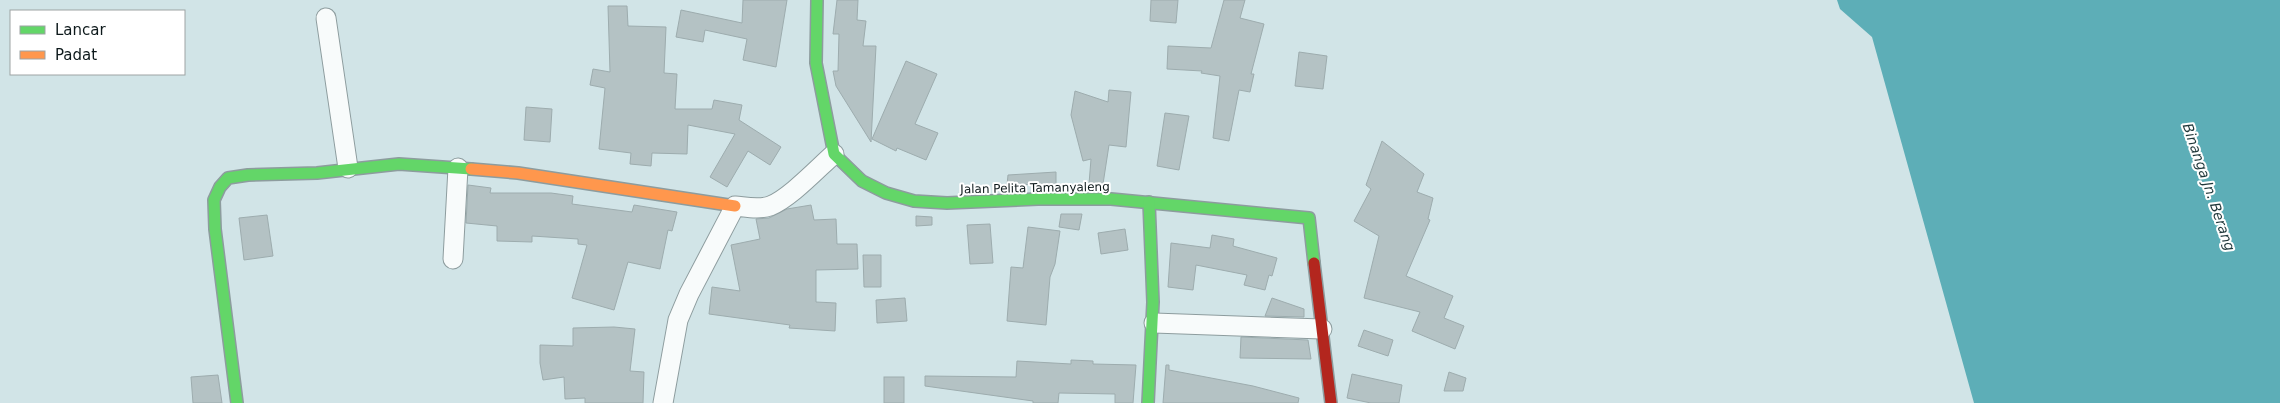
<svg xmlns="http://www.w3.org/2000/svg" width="2280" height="403" font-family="'DejaVu Sans',sans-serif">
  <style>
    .water { fill: #5daeb7 }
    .building { fill: #b4c2c4; stroke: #9dacae }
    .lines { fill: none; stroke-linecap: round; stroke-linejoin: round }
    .street-casing { stroke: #8d9c9e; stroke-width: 21 }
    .fast-casing { stroke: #8d9c9e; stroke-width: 14 }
    .slow-casing { stroke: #8d9c9e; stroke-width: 14 }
    .jam-casing { stroke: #8d9c9e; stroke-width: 14 }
    .street { stroke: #f8fbfb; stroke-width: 19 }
    .fast { stroke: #63d668; stroke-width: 11 }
    .slow { stroke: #ff974d; stroke-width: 11 }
    .jam { stroke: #b3261e; stroke-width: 11 }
    .labels { text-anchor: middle; stroke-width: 4; stroke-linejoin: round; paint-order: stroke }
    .street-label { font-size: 12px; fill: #0d191b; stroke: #fff }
    .water-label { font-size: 14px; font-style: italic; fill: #1f373a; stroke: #fff }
  </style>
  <rect width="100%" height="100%" fill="#d1e4e7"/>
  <path class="water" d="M1837,0H2280V403H1974L1872,37L1840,9Z"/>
  <g class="building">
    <path d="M743,0H787L776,67L743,60L747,39L705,30L703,42L676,37L681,10L742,23Z"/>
    <path d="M837,0H858L857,20L866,21L863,46H876L871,142L836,86L833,71H838L839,34H833Z"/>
    <path d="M1151,0H1178L1176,23L1150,21Z"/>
    <path d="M1224,0H1245L1240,18L1264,24L1251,74H1254L1250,92L1239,90L1229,141L1213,138L1220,76L1201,73L1202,71L1167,69L1168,46L1211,48Z"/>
    <path d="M608,6H627L628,26L666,27L664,73L677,74L675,109H712L714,100L742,105L739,120L781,147L770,165L748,151L727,187L710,177L735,134L688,125L687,154L652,153L651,166L630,164L631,153L599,149L605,88L590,85L593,69L610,72Z"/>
    <path d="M1299,52L1327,56L1323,89L1295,86Z"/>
    <path d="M906,61L937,74L915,124L938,133L926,160L897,148L896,151L872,139Z"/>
    <path d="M1109,90L1131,92L1126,147L1109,145L1103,184H1089L1091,159L1083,161L1071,115L1075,91L1108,102Z"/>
    <path d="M526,107L552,109L550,142L524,140Z"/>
    <path d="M1165,113L1189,116L1179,170L1157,166Z"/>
    <path d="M1382,141L1424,174L1417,192L1433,198L1428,219L1430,220L1406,276L1453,296L1444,318L1464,326L1455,349L1412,331L1420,312L1364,298L1379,236L1354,221L1371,189L1366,185Z"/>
    <path d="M1056,172V184L1007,185L1008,175Z"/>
    <path d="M468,185L491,188L490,193H551L573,196L572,204L632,212L634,205L677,212L672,231L668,230L660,269L628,262L614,310L572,298L587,245L578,244V239L532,236V242L497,241V226L466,223Z"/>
    <path d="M811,205L814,220L836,219L837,244H857L858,269L816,270V302L836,303L835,331L789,328L790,325L709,314L712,287L740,291L731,245L760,239L756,219L769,218L787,209Z"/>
    <path d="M1061,214H1082L1079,230L1059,227Z"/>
    <path d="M267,215L273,256L244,260L239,218Z"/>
    <path d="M916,216L932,217V225L916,226Z"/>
    <path d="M990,224L993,263L970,264L967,225Z"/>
    <path d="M1028,227L1060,231L1055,264L1050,277L1046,325L1007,321L1011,267L1023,268Z"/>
    <path d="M1125,229L1128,250L1101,254L1098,233Z"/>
    <path d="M1212,235L1234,239L1233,246L1277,258L1272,276L1269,275L1265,290L1244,285L1247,275L1196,265L1193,290L1168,287L1171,243L1210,248Z"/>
    <path d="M863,255H881V287H864Z"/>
    <path d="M905,298L907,321L877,323L876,300Z"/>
    <path d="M1272,298L1304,309V317L1265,316Z"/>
    <path d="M614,327L635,329L630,371L644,372L643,403H585V398L565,399L564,377L543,380L540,363V345L573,346V328Z"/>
    <path d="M1364,330L1393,340L1388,356L1358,346Z"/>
    <path d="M1241,337L1308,340L1311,359L1240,358Z"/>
    <path d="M1071,360L1093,361V364L1136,365L1133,403H1115V394L1059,393L1058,403H1033V401L925,386V376L1016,377L1017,361L1071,364Z"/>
    <path d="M1166,365H1169V370L1253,386L1299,398L1298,403H1163Z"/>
    <path d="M1449,372L1466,378L1463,391H1444Z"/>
    <path d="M1352,374L1402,385L1399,403H1371L1347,398Z"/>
    <path d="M218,375L222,403H193L191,377Z"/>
    <rect x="884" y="377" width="20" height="26"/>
  </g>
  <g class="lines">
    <defs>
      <g id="street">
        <path d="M326,18L348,168"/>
        <path d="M453,259L458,168"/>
        <path d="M1154,323L1322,329"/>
        <path d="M663,403L678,320L689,294L735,206C746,207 759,210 770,206C789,199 818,168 834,154"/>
      </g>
      <g id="fast">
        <path d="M817,0L816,63L834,154L862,181L886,193L914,201L947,203L1038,199H1111L1309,218L1314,263"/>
        <path d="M237,403L215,229L214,200L220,187L228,178L248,175L317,173L399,164L471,169"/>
        <path d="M1148,403L1153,302L1149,202"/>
      </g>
      <path id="slow" d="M471,169L518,173L735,206"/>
      <path id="jam" d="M1314,263L1331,403"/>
    </defs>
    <use href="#street" class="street-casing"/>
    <use href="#fast" class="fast-casing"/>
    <use href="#slow" class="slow-casing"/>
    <use href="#jam" class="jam-casing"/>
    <use href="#street" class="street"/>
    <use href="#fast" class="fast"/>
    <use href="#slow" class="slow"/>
    <use href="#jam" class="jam"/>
  </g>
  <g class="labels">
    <g class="street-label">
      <text transform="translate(1035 188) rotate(-1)" y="4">Jalan Pelita Tamanyaleng</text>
    </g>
    <g class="water-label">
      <text transform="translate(2209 187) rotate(71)" y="5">Binanga Jn. Berang</text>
    </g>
  </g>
  <rect x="10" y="10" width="175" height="65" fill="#ffffff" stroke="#9ea3a4"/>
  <rect x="20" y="26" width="25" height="8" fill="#63d668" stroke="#9ea3a4"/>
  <text x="55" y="35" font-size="15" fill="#0d191b">Lancar</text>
  <rect x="20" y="51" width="25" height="8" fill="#ff974d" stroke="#9ea3a4"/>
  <text x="55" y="60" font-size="15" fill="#0d191b">Padat</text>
</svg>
